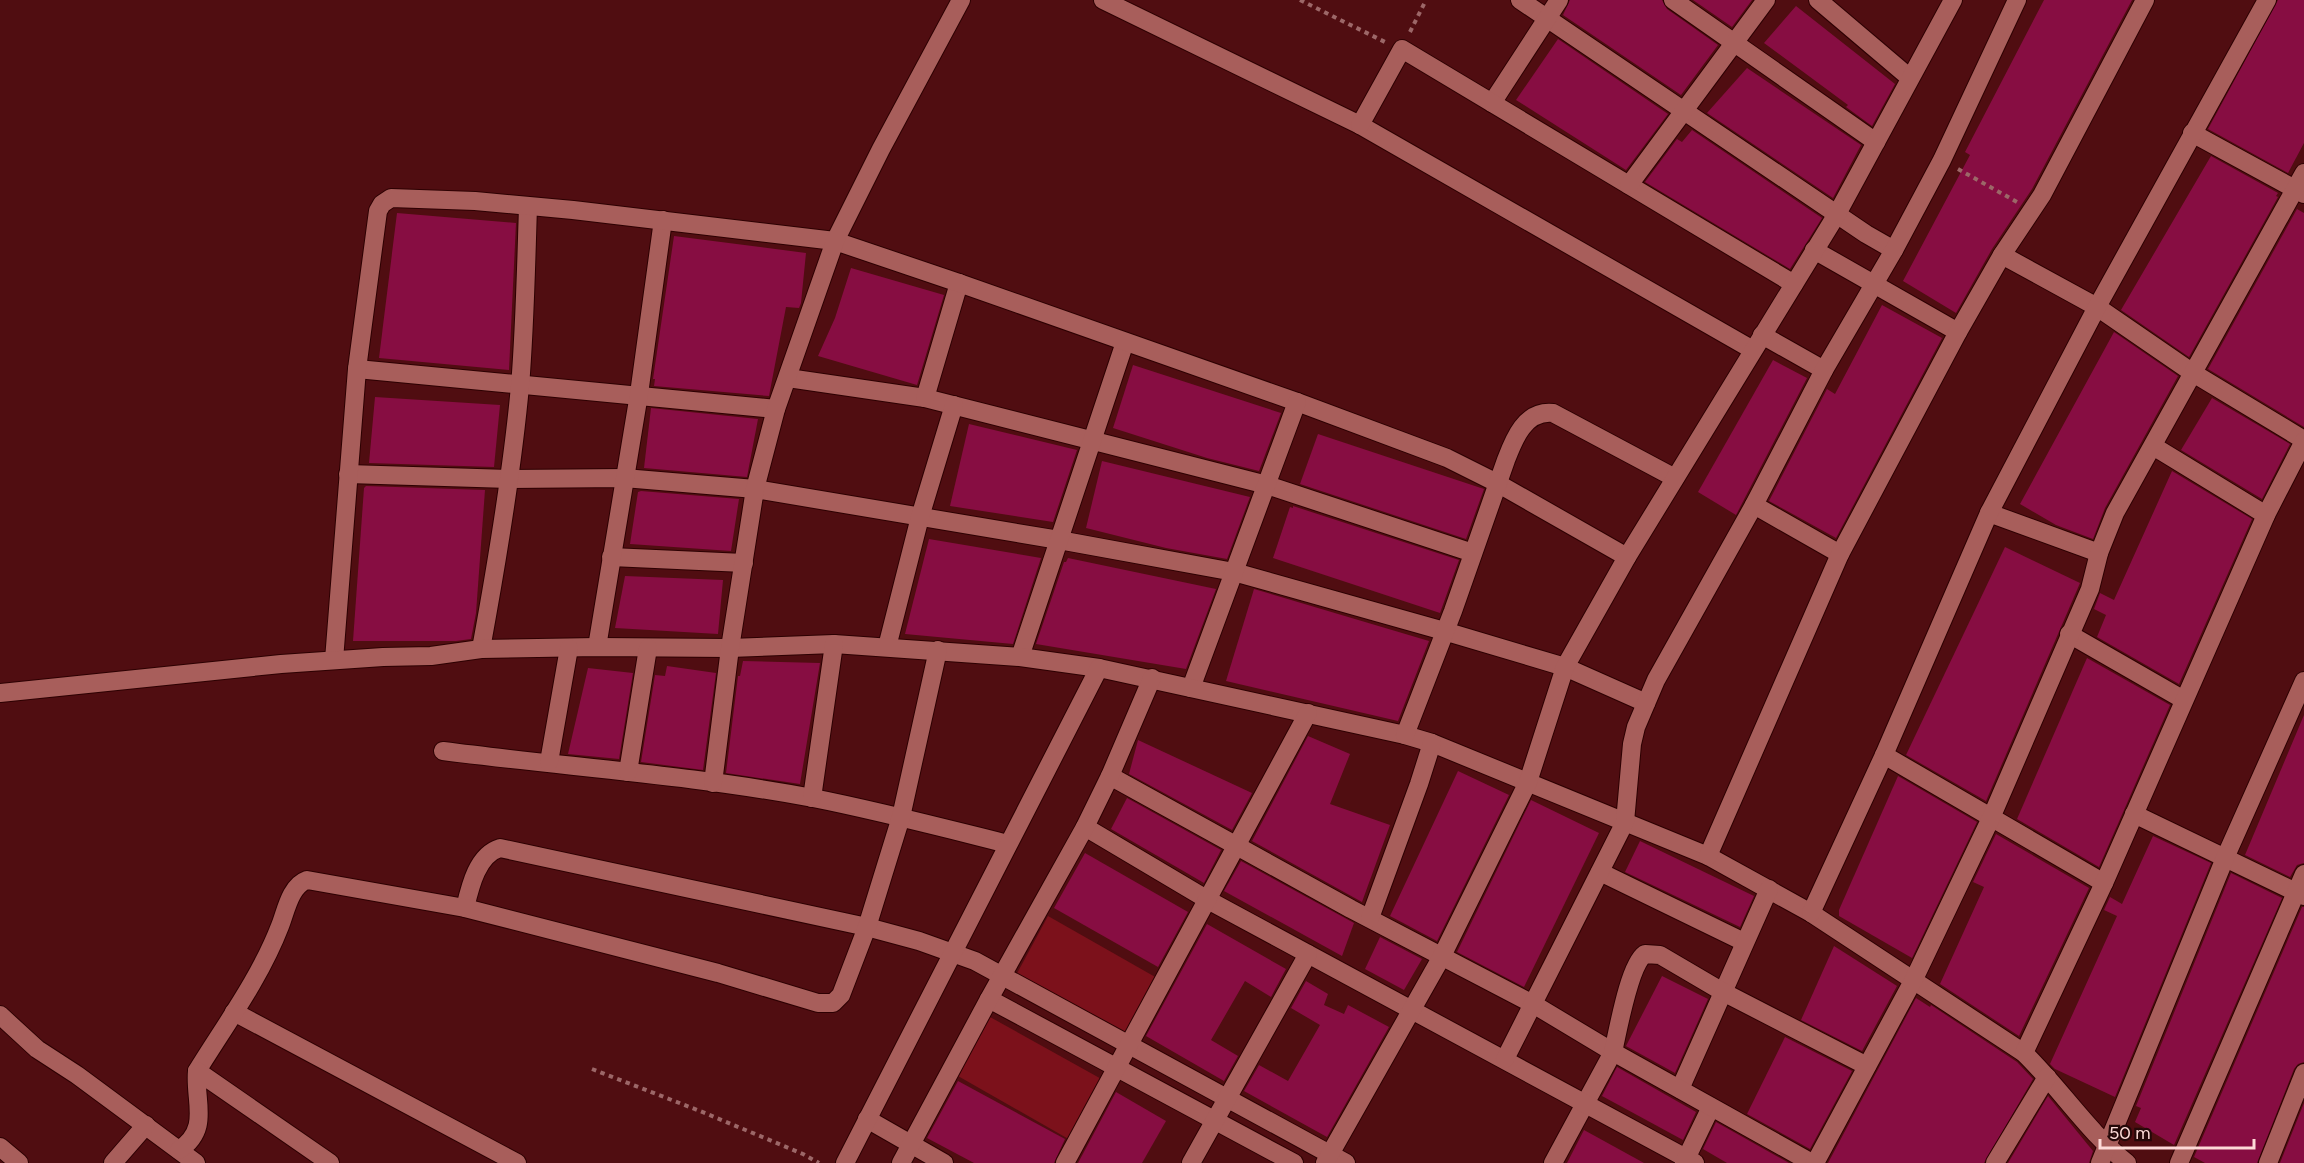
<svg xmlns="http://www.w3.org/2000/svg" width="2304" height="1163" font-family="Figtree,sans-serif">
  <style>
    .green { fill: #7c111b }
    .building { fill: #870d42 }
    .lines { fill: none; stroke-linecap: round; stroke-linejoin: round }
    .minor-casing { stroke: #2d0002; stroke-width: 20 }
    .path { stroke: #9c6768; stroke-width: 4; stroke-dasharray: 4.5 4.5; stroke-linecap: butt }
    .minor { stroke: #a85e5b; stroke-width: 18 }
  </style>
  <rect width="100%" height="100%" fill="#500d11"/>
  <g class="green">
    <path d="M1048,916L1157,978L1124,1037L1014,979Z"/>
    <path d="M990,1017L1105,1081L1072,1141L958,1076Z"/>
  </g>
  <g class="building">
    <path d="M1570,0H1662L1667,9L1718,45L1681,95L1563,15Z"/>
    <path d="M1693,0H1752L1732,27Z"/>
    <path d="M2044,0H2132L2032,189L1992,249L1956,313L1903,281L1970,155L1965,152Z"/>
    <path d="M2278,0H2304V143L2288,173L2208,129Z"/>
    <path d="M1796,6L1895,84L1872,126L1846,107L1848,105L1764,43Z"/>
    <path d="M1558,39L1668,114L1626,170L1516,100Z"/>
    <path d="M1747,68L1861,145L1833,198L1707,113Z"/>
    <path d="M1692,130L1822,218L1790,269L1645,182L1677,139L1682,142Z"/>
    <path d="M2211,156L2278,193L2276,196L2278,197L2189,357L2121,310Z"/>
    <path d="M2297,209L2304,213V427L2208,369Z"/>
    <path d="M397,213L516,223L509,370L379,358Z"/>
    <path d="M674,236L806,253L801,303L799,308L786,307L769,396L654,386L655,379H653Z"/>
    <path d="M851,268L944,295L917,385L818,356L835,318Z"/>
    <path d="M1882,305L1942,338L1836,538L1769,501L1827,389L1835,394Z"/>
    <path d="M2114,332L2178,376L2105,508L2093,539L2056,525L2020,504Z"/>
    <path d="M1773,360L1807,378L1736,515L1698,492Z"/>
    <path d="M1133,365L1281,413L1259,471L1207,458L1113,428Z"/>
    <path d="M375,397L500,405L494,467L369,463Z"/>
    <path d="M2212,398L2290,444L2262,499L2181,450Z"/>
    <path d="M651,408L758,419L747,477L644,468Z"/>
    <path d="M969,424L1077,450L1053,522L950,506Z"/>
    <path d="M1318,434L1484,489L1466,539L1300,484Z"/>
    <path d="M1102,461L1250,497L1227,559L1166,548L1086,528Z"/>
    <path d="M2172,471L2252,519L2179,684L2097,637L2106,615L2094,609L2100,593L2114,600Z"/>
    <path d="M366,486L485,490L476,613L471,639L456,641H353L364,488Z"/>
    <path d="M641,491L739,499L731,551L630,544L638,492Z"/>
    <path d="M1293,506L1459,560L1440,613L1273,558L1290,507L1293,508Z"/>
    <path d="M929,539L1041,558L1013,644L905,634Z"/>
    <path d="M2005,547L2080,583L1986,801L1906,755Z"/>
    <path d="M1068,558L1216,589L1186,669L1036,644L1064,562H1066Z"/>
    <path d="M625,576L723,580L718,634L615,628Z"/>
    <path d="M1254,589L1429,641L1398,721L1226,681Z"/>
    <path d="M2087,658L2170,705L2099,867L2017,819Z"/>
    <path d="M743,661L820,663L800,784L726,773L738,676H740Z"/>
    <path d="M667,666L716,673L703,770L641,762L655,675L665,676Z"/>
    <path d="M588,668L633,673L619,759L568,754Z"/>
    <path d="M2304,715V863L2297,865L2290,877L2245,855Z"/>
    <path d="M1308,736L1350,754L1330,804L1390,825L1362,902L1252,841Z"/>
    <path d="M1138,740L1252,793L1232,830L1129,774Z"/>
    <path d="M1458,771L1509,795L1437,941L1390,916Z"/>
    <path d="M1898,776L1977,822L1912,958L1839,916V910Z"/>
    <path d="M1127,798L1221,850L1204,883L1111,829Z"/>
    <path d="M1531,800L1599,833L1524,987L1457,952Z"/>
    <path d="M1996,834L2089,888L2019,1036L1940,984L1984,887L1973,882Z"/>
    <path d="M2153,836L2211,863L2115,1097L2055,1069L2050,1064L2117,916L2104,910L2110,897L2122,904Z"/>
    <path d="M1640,841L1754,896L1740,927L1625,872Z"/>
    <path d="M1085,853L1188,912L1158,967L1054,908Z"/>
    <path d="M1241,861L1354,923L1342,956L1224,891Z"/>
    <path d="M2231,873L2282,898L2174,1145L2135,1122L2141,1108L2136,1106Z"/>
    <path d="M2302,907H2304V1062L2298,1064L2294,1069L2257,1163H2205L2194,1157Z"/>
    <path d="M1207,924L1286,969L1271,997L1245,981L1211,1040L1238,1056L1224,1081L1146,1036Z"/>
    <path d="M1380,937L1422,959L1404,990L1365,969Z"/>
    <path d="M1834,946L1897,986L1862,1051L1801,1020Z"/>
    <path d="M1662,976L1708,999L1675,1073L1626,1046Z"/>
    <path d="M1306,981L1328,994L1324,1005L1344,1014L1348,1005L1389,1027L1327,1137L1244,1091L1259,1065L1288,1081L1320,1025L1291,1008Z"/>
    <path d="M1916,998L1930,1007L1931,1005L2017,1062L2033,1079L1984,1163H1828Z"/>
    <path d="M1785,1037L1852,1071L1810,1149L1747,1114Z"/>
    <path d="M1617,1067L1696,1112L1683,1140L1602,1096Z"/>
    <path d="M958,1081L1065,1139L1054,1163H974L927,1138Z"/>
    <path d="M1116,1092L1166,1121L1142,1163H1078Z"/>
    <path d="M2048,1096L2093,1151L2089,1163H2008Z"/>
    <path d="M2304,1103V1163H2280Z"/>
    <path d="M1716,1122L1789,1163H1727L1703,1149Z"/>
    <path d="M1584,1130L1644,1163H1567Z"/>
  </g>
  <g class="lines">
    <defs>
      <g id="minor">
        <path d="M1103,0L1360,125L1753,350"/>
        <path d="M1520,0L1866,234L1894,250"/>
        <path d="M1673,0L1876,142"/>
        <path d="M1818,0L1910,78"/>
        <path d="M1492,103L1559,0"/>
        <path d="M1360,125L1402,49L1794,284"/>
        <path d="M2192,133L2304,194"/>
        <path d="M1629,185L1766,0"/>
        <path d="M1814,250L1958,332"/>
        <path d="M2002,255L2097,307L2193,373L2304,440"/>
        <path d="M1762,335L1824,370"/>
        <path d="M357,369L776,409"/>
        <path d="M788,378L925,398L1267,485L1473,553"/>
        <path d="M925,398L959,283"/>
        <path d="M2153,446L2266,515"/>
        <path d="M348,474L509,479L624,478L755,489L1059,540L1234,572L1444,631L1565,667L1646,703"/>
        <path d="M1754,505L1840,554"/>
        <path d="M1989,513L2099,553"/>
        <path d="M611,557L744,563"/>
        <path d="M2069,634L2184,700"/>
        <path d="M597,647L639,394L663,220"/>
        <path d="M887,647L920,517L954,405"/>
        <path d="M481,649C497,562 512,474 520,386C525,326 526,266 528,207"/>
        <path d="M1020,657L1125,342"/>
        <path d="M334,660L357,369L378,211L382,204L391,198L475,201L573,210L835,241L959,283L1297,402L1447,458L1497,483L1627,557"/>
        <path d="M1191,688L1297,402"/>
        <path d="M0,693L281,664L383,657L431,656L481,649L597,647L730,648L834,644L1020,657L1099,668L1405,735L1432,743L1708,856L1811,913L2024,1053C2060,1088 2088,1132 2127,1163"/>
        <path d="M1405,735L1453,611L1506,460C1514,439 1525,410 1553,413L1675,478"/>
        <path d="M443,751C566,767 691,775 813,798C879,811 944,828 1008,844"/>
        <path d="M1884,755L2104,883"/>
        <path d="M549,762L569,648"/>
        <path d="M628,772L648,648"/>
        <path d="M1110,776L1351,909L1533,1004L1613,1052L1553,1163"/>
        <path d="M713,783L730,648L755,489L776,409L835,241L881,149L961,0"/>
        <path d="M812,798L834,644"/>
        <path d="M2134,814L2304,896"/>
        <path d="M1085,827L1208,900L1695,1163"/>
        <path d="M1708,856L1840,554L1958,332L2002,255L2042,195L2145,0"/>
        <path d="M1600,872L1744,942"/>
        <path d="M465,908C470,887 477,855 500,848L867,927L919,941L975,961L1346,1163"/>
        <path d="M1811,913L1884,755L1989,513L2097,307L2267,0"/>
        <path d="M1370,918L1419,784L1432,743"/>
        <path d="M989,999L1294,1163"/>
        <path d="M234,1012L517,1163"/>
        <path d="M0,1015L37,1049L77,1075L196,1163"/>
        <path d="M2024,1053L2104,883L2266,515L2304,441"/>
        <path d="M1505,1059L1625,822L1632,744L1636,727L1656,680L1754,505L1824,370L1894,250L1942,160L2017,0"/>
        <path d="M197,1071C226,1024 260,978 280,926C286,911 290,886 307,880L465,908L718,973L818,1003H833L841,995L867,927L901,817L938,650"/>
        <path d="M1680,1089L1769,889"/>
        <path d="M867,1119L944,1163"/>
        <path d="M0,1147L19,1163"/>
        <path d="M179,1150C211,1129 194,1101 197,1071L330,1163"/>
        <path d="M113,1163L146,1125"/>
        <path d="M845,1163L1099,668"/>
        <path d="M901,1163L989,999L1085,827L1110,776L1152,678"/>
        <path d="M1065,1163L1308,713"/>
        <path d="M1191,1163L1308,954"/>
        <path d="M1325,1163L1441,958L1528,782L1565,667L1627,557L1837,214L1953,0"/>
        <path d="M1684,1163L1711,1107"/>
        <path d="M1812,1163L1613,1052C1618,1031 1629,965 1645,954L1660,955L1723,992L1867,1066"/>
        <path d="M1815,1163L1914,979L1991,818L2090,589L2099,553L2115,513L2304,173"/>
        <path d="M1995,1163L2047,1077"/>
        <path d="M2100,1163L2225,858L2304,681"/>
        <path d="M2179,1163L2304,874"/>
        <path d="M2268,1163L2304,1073"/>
      </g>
    </defs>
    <use href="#minor" class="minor-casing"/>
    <g class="path">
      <path d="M1300,0L1385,42"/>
      <path d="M1410,32L1426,0"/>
      <path d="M1958,169L2017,202"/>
      <path d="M592,1069L700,1111L803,1154L819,1163"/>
    </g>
    <use href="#minor" class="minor"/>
  </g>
  <path d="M2100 1139v9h154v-9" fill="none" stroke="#fddad7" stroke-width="3"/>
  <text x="2109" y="1139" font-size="18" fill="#fddad7" stroke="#240808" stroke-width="4.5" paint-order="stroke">50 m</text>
</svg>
